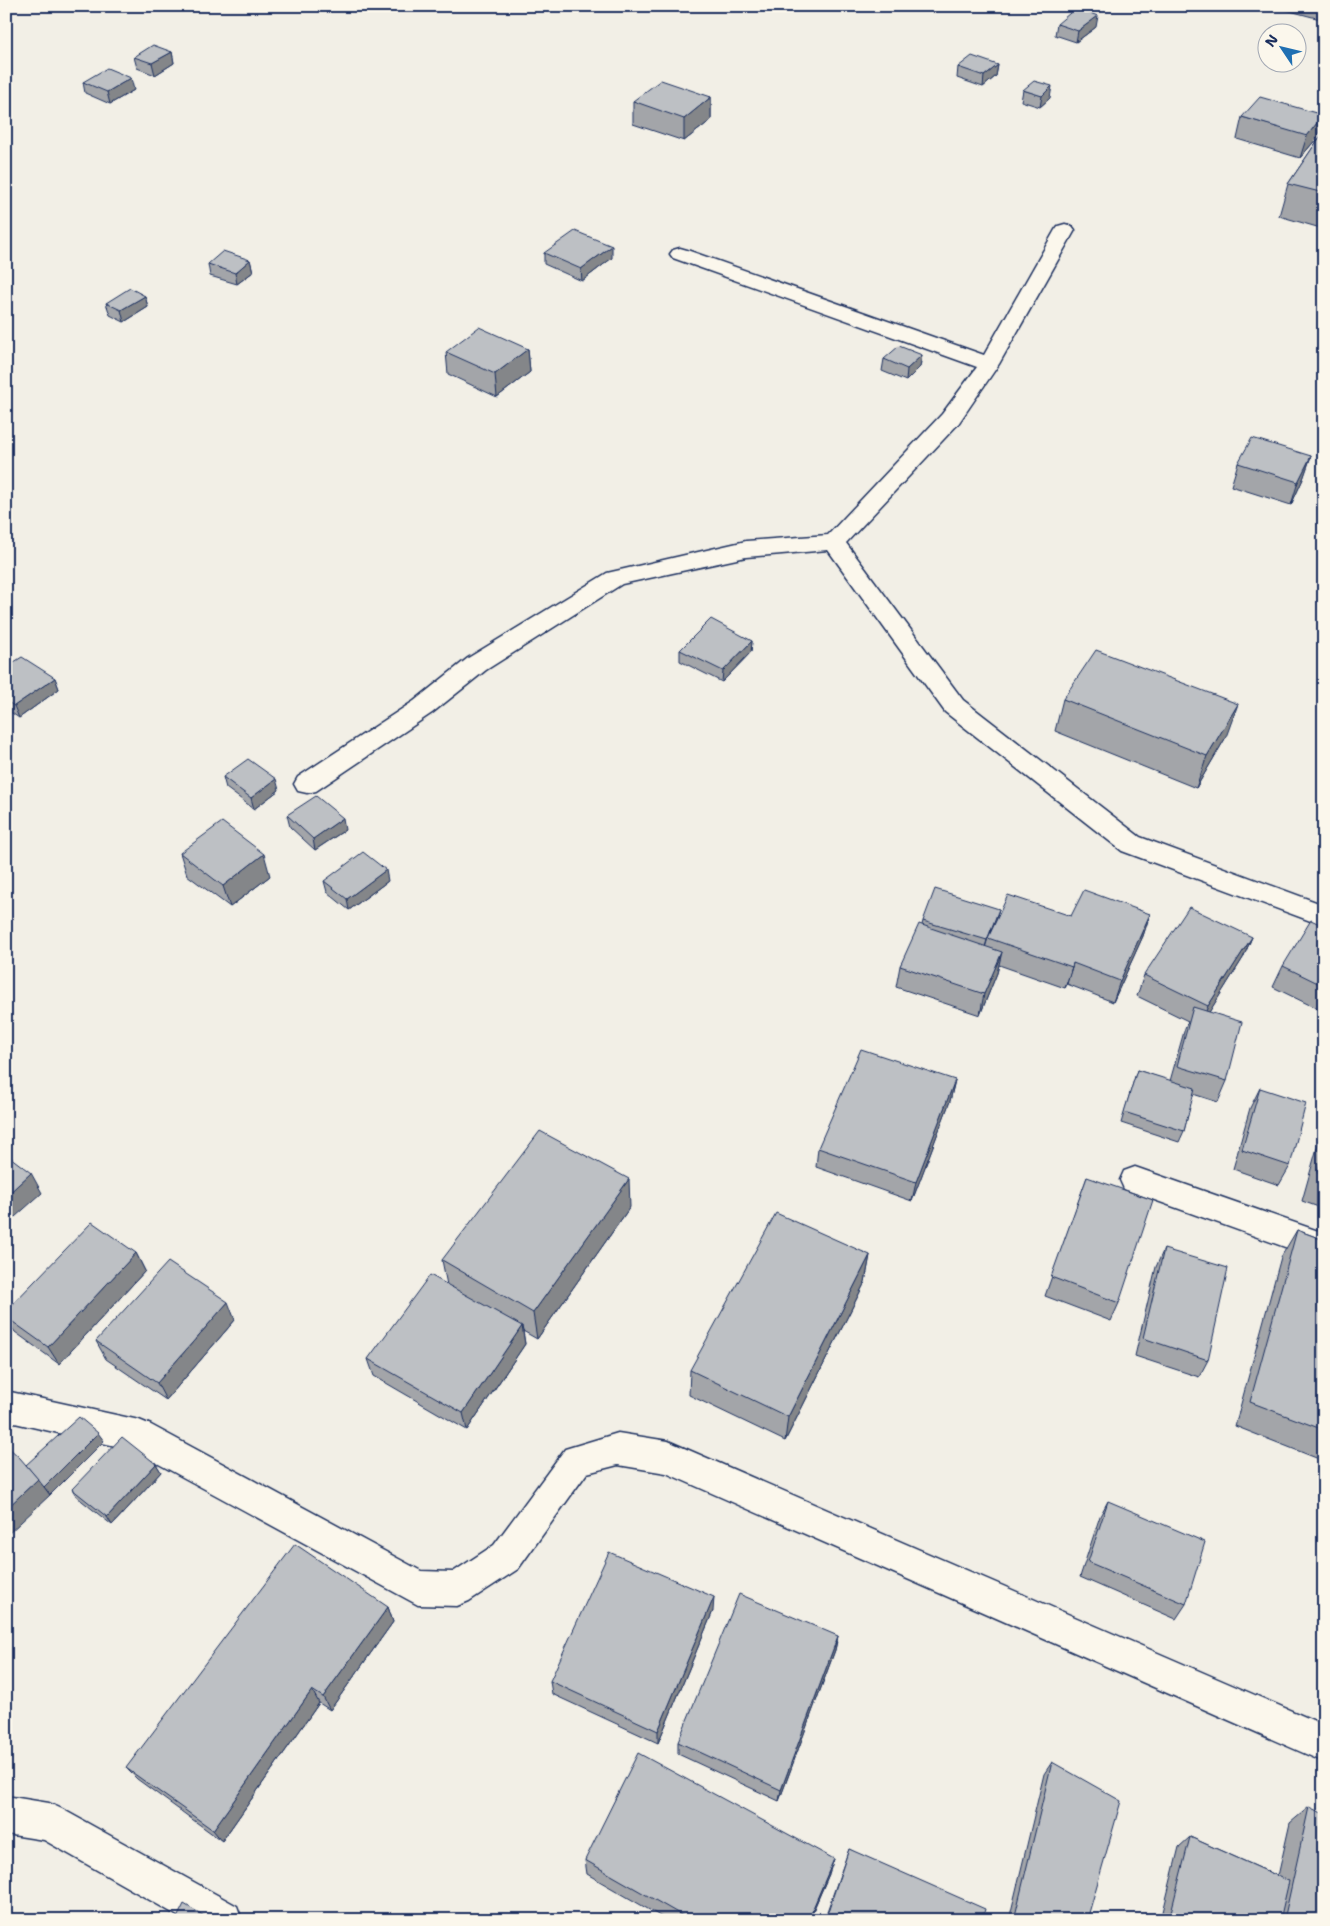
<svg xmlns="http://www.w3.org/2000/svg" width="1330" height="1926" font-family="'Shantell Sans',sans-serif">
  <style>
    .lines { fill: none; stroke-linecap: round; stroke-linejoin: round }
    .minor-casing { stroke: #1b2f5e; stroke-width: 3 }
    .minor { fill: #fbf7ec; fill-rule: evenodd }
    .wall { fill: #a3a5a9; stroke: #1b2f5e }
    .shaded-wall { fill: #848689; stroke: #1b2f5e }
    .building { fill: #bdc0c4; stroke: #1b2f5e }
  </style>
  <rect width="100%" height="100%" fill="#f2efe6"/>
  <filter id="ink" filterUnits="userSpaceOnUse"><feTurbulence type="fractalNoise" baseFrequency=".02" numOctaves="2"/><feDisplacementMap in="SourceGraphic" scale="10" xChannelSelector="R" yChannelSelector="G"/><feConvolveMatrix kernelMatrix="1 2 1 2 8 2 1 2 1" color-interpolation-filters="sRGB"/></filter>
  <g filter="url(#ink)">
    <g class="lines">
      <defs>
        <g id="minor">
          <path d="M1065,224L1072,226L1075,230L999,364L958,424L846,543L963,700L1140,837L1324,905V926L1122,851L945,712L828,550L746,557L622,584L486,670L432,713L316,791L307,793L298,791L294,784L298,777L414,701L468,658L607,573L746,541L828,535L942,414L977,367L673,258L670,254L673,250L680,248L687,250L984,355L1055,230L1058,226Z"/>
          <path d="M1135,1167L1324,1233V1261L1124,1189L1120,1180L1124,1171Z"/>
          <path d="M6,1391L139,1420L151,1425L421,1571L453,1572L494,1545L565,1449L618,1433L668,1441L1324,1725V1762L666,1473L618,1465L587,1473L518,1569L469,1601L457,1606L418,1605L133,1450L6,1421Z"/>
          <path d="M6,1796L49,1803L62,1809L237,1906L242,1920H185L44,1840L6,1834Z"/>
        </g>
      </defs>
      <use href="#minor" class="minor-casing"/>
      <use href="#minor" class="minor"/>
    </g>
    <g class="wall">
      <path d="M1287,6H1324V20L1286,10Z"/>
      <path d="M1057,24L1096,27L1076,42L1055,35Z"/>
      <path d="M172,52L174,63L155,75L137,68L134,57Z"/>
      <path d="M998,65L996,76L983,87L957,78L958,67Z"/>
      <path d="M83,82L134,90L110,104L85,93Z"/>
      <path d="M1023,90L1050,98L1040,107L1021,101Z"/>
      <path d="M711,97V120L684,141L633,124V101Z"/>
      <path d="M1242,117L1317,138L1300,158L1237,139Z"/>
      <path d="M1324,131V229L1279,216L1288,184Z"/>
      <path d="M544,253L612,258L582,281L544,264Z"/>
      <path d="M250,260L253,272L237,284L210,276L208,264Z"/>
      <path d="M145,296L148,307L124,322L110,315L106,303Z"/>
      <path d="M528,349L530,372L497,397L448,374L446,352Z"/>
      <path d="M922,355L920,367L906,381L882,371L884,359Z"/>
      <path d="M1311,456L1303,479L1291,505L1231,486L1238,463Z"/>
      <path d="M752,641L751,652L722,682L680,661V650Z"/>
      <path d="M6,667L55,678L59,689L19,718L6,709Z"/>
      <path d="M1063,699L1226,737L1196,788L1055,731Z"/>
      <path d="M223,777L279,790L254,809L226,788Z"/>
      <path d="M287,815L345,830L315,850L290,827Z"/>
      <path d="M180,853L270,876L230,907L187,875Z"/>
      <path d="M324,881H388L349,910L327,892Z"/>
      <path d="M1150,914L1143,936L1113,1002L1067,984L1065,988L999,965L997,973L980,1015L896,987L900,966L922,925L923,921H996L1071,916Z"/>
      <path d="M1324,926V1009L1322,1011L1273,987L1283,966Z"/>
      <path d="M1252,937L1243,958L1209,1012L1227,1081L1218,1102L1193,1094L1184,1131L1179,1142L1121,1123L1137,1070L1170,1081L1185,1028L1188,1021L1137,996L1144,975Z"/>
      <path d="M955,1080L950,1101L912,1201L816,1167L818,1148Z"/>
      <path d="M1260,1088L1290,1166L1279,1185L1233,1169L1250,1108Z"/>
      <path d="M1324,1123V1209L1302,1201Z"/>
      <path d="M1087,1177L1119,1303L1111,1321L1045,1296Z"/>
      <path d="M630,1207L537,1339L523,1331L525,1344L467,1430L374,1376L368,1359L447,1285L442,1260Z"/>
      <path d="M1297,1230L1324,1240V1461L1235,1426L1281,1257Z"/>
      <path d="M1164,1249L1208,1360L1199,1377L1135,1356L1156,1267Z"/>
      <path d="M136,1253L145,1271L59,1364L15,1332L6,1319V1311Z"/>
      <path d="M870,1255L865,1282L785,1441L689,1395L690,1370Z"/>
      <path d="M235,1320L166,1400L106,1359L96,1341Z"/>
      <path d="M156,1464L161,1472L112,1525L77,1497L72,1489Z"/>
      <path d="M1108,1501L1186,1604L1176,1619L1080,1577L1100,1516Z"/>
      <path d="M388,1607L393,1622L330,1710L319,1703L222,1841L137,1779L126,1768Z"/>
      <path d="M713,1611L658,1743L552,1694L550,1681Z"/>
      <path d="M838,1636L835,1650L779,1801L678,1754V1742Z"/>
      <path d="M1052,1762L1087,1920H1009L1044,1774Z"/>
      <path d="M1309,1807L1324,1920H1161L1179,1847L1190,1837L1278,1876L1290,1823Z"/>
      <path d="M849,1849L982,1920H824Z"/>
      <path d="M585,1860L829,1874L809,1920H667L587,1874Z"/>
    </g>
    <g class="shaded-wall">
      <path d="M1098,16L1096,27L1076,42L1078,31Z"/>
      <path d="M172,52L174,63L155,75L152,63Z"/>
      <path d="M998,65L996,76L983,87L984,76Z"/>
      <path d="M131,78L134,90L110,104L107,92Z"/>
      <path d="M1052,86L1050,98L1040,107L1042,96Z"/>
      <path d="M711,97V120L684,141V119Z"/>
      <path d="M1323,115L1317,138L1300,158L1307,136Z"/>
      <path d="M612,246V258L582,281L581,269Z"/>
      <path d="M250,260L253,272L237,284L235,273Z"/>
      <path d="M145,296L148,307L124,322L121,310Z"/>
      <path d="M528,349L530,372L497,397L495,374Z"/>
      <path d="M922,355L920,367L906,381L907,369Z"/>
      <path d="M1311,456L1303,479L1291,505L1298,482Z"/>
      <path d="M752,641L751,652L722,682L723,671Z"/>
      <path d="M55,678L59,689L19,718L14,706Z"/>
      <path d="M1238,704L1226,737L1196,788L1207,756Z"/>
      <path d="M276,779L279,790L254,809L251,798Z"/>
      <path d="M343,818L345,830L315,850L313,839Z"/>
      <path d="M264,854L270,876L230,907L223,886Z"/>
      <path d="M386,870L388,881L349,910L347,899Z"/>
      <path d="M999,909L996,920L988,938L984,951L987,940Z"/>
      <path d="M1150,914L1143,936L1113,1002L1120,981Z"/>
      <path d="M1252,937L1243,958L1200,1027L1208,1006Z"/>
      <path d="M1002,952L997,973L980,1015L984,994Z"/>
      <path d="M1073,963L1067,984L1065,988L1072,967Z"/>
      <path d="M955,1080L950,1101L912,1201L916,1182Z"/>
      <path d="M31,1173L42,1193L6,1225V1196Z"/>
      <path d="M629,1179L630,1207L537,1339L533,1313Z"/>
      <path d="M136,1253L145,1271L59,1364L48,1347Z"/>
      <path d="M870,1255L865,1282L785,1441L788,1417Z"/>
      <path d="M228,1302L235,1320L166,1400L157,1383Z"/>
      <path d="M522,1326L525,1344L467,1430L463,1413Z"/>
      <path d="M98,1433L104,1441L50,1495L44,1487Z"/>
      <path d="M156,1464L161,1472L112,1525L107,1517Z"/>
      <path d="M38,1479L50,1495L6,1536V1509Z"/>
      <path d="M714,1597L713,1611L658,1743V1731Z"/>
      <path d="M388,1607L393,1622L330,1710L323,1697Z"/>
      <path d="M838,1636L835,1650L779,1801L781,1790Z"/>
      <path d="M312,1690L319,1703L222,1841L213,1830Z"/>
      <path d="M834,1859L829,1874L809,1920H808Z"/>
    </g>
    <g class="building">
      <path d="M1076,8L1098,16L1078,31L1057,24Z"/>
      <path d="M153,45L172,52L152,63L134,57Z"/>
      <path d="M972,56L998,65L984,76L958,67Z"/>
      <path d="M107,68L131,78L107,92L83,82Z"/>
      <path d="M661,80L711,97L684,119L633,101Z"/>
      <path d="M1034,81L1052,86L1042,96L1023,90Z"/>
      <path d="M1260,97L1323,115L1307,136L1242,117Z"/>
      <path d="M1324,131V193L1288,184Z"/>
      <path d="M575,231L612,246L581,269L544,253Z"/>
      <path d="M223,251L250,260L235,273L208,264Z"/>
      <path d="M130,288L145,296L121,310L106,303Z"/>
      <path d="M479,327L528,349L495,374L446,352Z"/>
      <path d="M899,346L922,355L907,369L884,359Z"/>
      <path d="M1252,438L1311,456L1298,482L1238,463Z"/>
      <path d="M711,619L752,641L723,671L680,650Z"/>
      <path d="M1096,650L1238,704L1207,756L1063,699Z"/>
      <path d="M22,657L55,678L14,706L6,701V667Z"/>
      <path d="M248,759L276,779L251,798L223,777Z"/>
      <path d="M316,796L343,818L313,839L287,815Z"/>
      <path d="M222,822L264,854L223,886L180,853Z"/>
      <path d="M363,852L386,870L347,899L324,881Z"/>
      <path d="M935,889L999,909L987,940L923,921Z"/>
      <path d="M1084,890L1150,914L1120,981L1073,963L1072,967L988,938L1008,895L1071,916Z"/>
      <path d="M1189,907L1252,937L1208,1006L1144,975Z"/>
      <path d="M1311,920L1324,926V986L1283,966Z"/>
      <path d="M919,924L1002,952L984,994L900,966Z"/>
      <path d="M1193,1007L1242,1022L1227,1081L1177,1066Z"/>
      <path d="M861,1049L955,1080L916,1182L818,1148Z"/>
      <path d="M1137,1070L1195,1088L1184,1131L1124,1112Z"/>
      <path d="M1260,1088L1306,1103L1290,1166L1242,1150Z"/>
      <path d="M540,1131L629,1179L533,1313L442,1260Z"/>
      <path d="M1324,1150V1175L1317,1173Z"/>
      <path d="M6,1154L31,1173L6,1196Z"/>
      <path d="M1087,1177L1153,1200L1119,1303L1051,1277Z"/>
      <path d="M776,1213L870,1255L788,1417L690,1370Z"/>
      <path d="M92,1222L136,1253L48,1347L6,1317V1311Z"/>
      <path d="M1297,1230L1324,1240V1430L1250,1402Z"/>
      <path d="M1164,1249L1228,1268L1208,1360L1143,1338Z"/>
      <path d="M168,1262L228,1302L157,1383L96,1341Z"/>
      <path d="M430,1275L522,1326L463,1413L368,1359Z"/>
      <path d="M79,1417L98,1433L44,1487L26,1465Z"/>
      <path d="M122,1437L156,1464L107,1517L72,1489Z"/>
      <path d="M6,1445L20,1458L38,1479L6,1509Z"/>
      <path d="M1108,1501L1205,1542L1186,1604L1088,1562Z"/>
      <path d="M295,1544L388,1607L323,1697L312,1690L213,1830L126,1768Z"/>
      <path d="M609,1552L714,1597L658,1731L550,1681Z"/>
      <path d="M739,1594L838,1636L781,1790L678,1742Z"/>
      <path d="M638,1753L834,1859L808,1920H690L585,1860Z"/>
      <path d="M1052,1762L1121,1801L1087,1920H1014Z"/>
      <path d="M1309,1807L1324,1814V1920H1284Z"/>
      <path d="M1190,1837L1289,1881L1280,1920H1169Z"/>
      <path d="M849,1849L985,1909L982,1920H825Z"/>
      <path d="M184,1904L211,1920H176Z"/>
    </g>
  </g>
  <rect width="1330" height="1926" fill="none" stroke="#fbf7ec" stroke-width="25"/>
  <rect x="12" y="12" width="1305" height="1901" fill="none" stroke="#1b2f5e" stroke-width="2" filter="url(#ink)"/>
  <g transform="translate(1282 48) rotate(305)"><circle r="24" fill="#fbf7ec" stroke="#a1a7b3"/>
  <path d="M0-4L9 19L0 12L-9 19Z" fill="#1f6fb2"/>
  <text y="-8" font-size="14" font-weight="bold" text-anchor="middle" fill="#1b2f5e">N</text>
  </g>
</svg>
